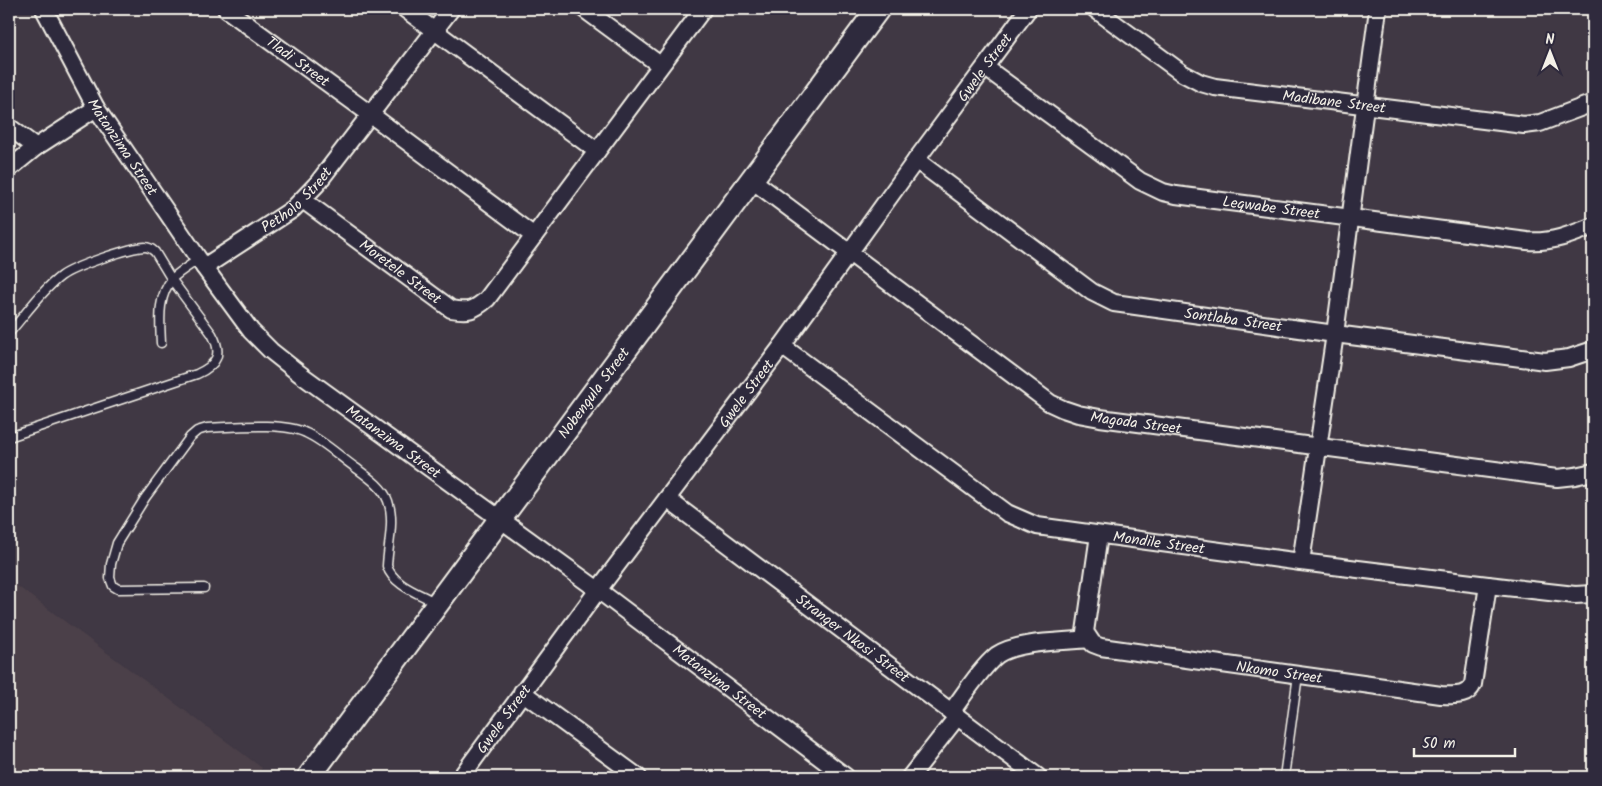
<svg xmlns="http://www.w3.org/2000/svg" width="1602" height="786" font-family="Kalam,sans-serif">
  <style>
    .built { fill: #4c4149 }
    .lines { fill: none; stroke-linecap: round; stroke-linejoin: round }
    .lane-casing { stroke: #f4f1e8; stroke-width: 11 }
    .street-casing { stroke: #f4f1e8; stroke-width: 20 }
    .secondary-casing { stroke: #f4f1e8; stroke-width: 26 }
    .lane { stroke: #2f2a3d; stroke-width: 8 }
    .street { stroke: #2f2a3d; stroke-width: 16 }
    .secondary { stroke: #2f2a3d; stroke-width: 22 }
    .labels { text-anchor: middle; stroke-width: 4; stroke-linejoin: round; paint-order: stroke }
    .street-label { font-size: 15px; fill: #f4f1e8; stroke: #2f2a3d }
  </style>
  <rect width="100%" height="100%" fill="#403844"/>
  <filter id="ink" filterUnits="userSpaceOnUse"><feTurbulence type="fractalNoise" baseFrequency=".02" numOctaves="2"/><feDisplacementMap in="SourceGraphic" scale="10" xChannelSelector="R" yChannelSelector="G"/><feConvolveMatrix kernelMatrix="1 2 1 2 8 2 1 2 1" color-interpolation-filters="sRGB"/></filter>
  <g filter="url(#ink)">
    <path class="built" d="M9,580L262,768L255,777H9Z"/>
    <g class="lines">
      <defs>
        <g id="lane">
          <path d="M9,333C25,315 42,290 61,276C73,267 131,247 145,247C149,247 152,249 155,252L172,280L212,334C223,354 217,365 197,374L9,437"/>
          <path d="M161,343C160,321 157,296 173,278C180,271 191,265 199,259"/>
          <path d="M204,588L118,589L113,586L110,578L111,564L117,543L145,498L190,437L197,431L207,428C233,427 283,422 306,433C324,441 340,457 356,468C368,477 383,487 388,501C395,520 388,545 387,566C393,585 418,593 435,602"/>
          <path d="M1284,777L1298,675"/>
        </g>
        <g id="street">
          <path id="s1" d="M44,9L96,108L204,267L251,331L271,351L300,374L598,590L846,777"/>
          <path id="s2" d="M226,9L370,114L534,236"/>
          <path d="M405,9L597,151"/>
          <path d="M584,9L660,65"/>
          <path id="s3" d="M1095,9L1182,73L1201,83L1215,87L1524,125L1540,123L1593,103"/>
          <path id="s4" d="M986,68L1140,181L1163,192L1176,195L1527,241C1551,243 1571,235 1593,226"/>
          <path d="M9,127L36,147"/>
          <path id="s5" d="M916,160L1092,292L1114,303L1335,334L1545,361L1569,358L1593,350"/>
          <path d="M9,169L36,147L96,108"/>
          <path id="s6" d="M752,180L1050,403L1063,409L1078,414L1100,418L1557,478L1575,476L1593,472"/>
          <path id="s7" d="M303,200L451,309C468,312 473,311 487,299L703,9"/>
          <path id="s8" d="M204,267L293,209L317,184L451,9"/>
          <path id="s9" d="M782,346L1007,513L1037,526L1301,562L1488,585L1575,595L1593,594"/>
          <path id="s10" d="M667,499L1038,777"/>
          <path id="s11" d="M1099,535L1085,632L1093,644L1101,647L1441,695C1453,695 1467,698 1473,684L1488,585"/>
          <path d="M1301,562L1335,334L1378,9"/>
          <path d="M522,692L638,777"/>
          <path d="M951,712C964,695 980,669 997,655C1017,641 1064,642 1089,639"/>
          <path id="s12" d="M461,777L598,590L782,346L916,160L1028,9"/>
          <path d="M910,777L957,717"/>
        </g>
        <g id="secondary">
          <path id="s13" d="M309,777L878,9"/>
        </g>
      </defs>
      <use href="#lane" class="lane-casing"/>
      <use href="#street" class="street-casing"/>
      <use href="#secondary" class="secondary-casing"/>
      <use href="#lane" class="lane"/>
      <use href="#street" class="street"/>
      <use href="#secondary" class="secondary"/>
    </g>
  </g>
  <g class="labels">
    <g class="street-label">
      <text dy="5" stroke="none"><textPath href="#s2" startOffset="89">Tladi Street</textPath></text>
      <text dy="5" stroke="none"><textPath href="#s12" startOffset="882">Gwele Street</textPath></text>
      <text dy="5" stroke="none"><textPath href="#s3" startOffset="264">Madibane Street</textPath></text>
      <text dy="5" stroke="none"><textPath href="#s1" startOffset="159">Matanzima Street</textPath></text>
      <text dy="5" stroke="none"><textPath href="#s8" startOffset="115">Petholo Street</textPath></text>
      <text dy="5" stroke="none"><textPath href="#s4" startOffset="326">Leqwabe Street</textPath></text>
      <text dy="5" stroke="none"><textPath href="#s7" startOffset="121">Moretele Street</textPath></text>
      <text dy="5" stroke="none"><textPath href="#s5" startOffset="365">Sontlaba Street</textPath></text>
      <text dy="5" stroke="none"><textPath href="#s13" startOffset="478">Nobengula Street</textPath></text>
      <text dy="5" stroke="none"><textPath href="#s12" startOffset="478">Gwele Street</textPath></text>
      <text dy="5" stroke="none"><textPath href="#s6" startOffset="461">Magoda Street</textPath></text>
      <text dy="5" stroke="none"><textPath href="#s1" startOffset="564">Matanzima Street</textPath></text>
      <text dy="5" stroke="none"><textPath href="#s9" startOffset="436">Mondile Street</textPath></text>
      <text dy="5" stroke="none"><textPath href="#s10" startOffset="232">Stranger Nkosi Street</textPath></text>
      <text dy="5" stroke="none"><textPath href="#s11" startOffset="301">Nkomo Street</textPath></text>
      <text dy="5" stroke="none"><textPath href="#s1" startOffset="969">Matanzima Street</textPath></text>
      <text dy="5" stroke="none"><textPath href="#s12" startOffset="72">Gwele Street</textPath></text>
    </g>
  </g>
  <rect width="1602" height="786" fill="none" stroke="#2f2a3d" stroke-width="30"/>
  <rect x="15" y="15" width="1572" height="756" fill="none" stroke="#f4f1e8" stroke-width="2" filter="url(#ink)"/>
  <g transform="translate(1550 52)" stroke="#2f2a3d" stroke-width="4" paint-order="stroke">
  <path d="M0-4L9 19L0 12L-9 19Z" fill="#f4f1e8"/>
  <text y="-8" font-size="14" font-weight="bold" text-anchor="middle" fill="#f4f1e8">N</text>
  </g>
  <path d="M1414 748v8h101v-8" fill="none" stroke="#f4f1e8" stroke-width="2.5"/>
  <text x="1422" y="748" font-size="15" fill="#f4f1e8" stroke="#2f2a3d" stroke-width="4" paint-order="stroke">50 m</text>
</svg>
